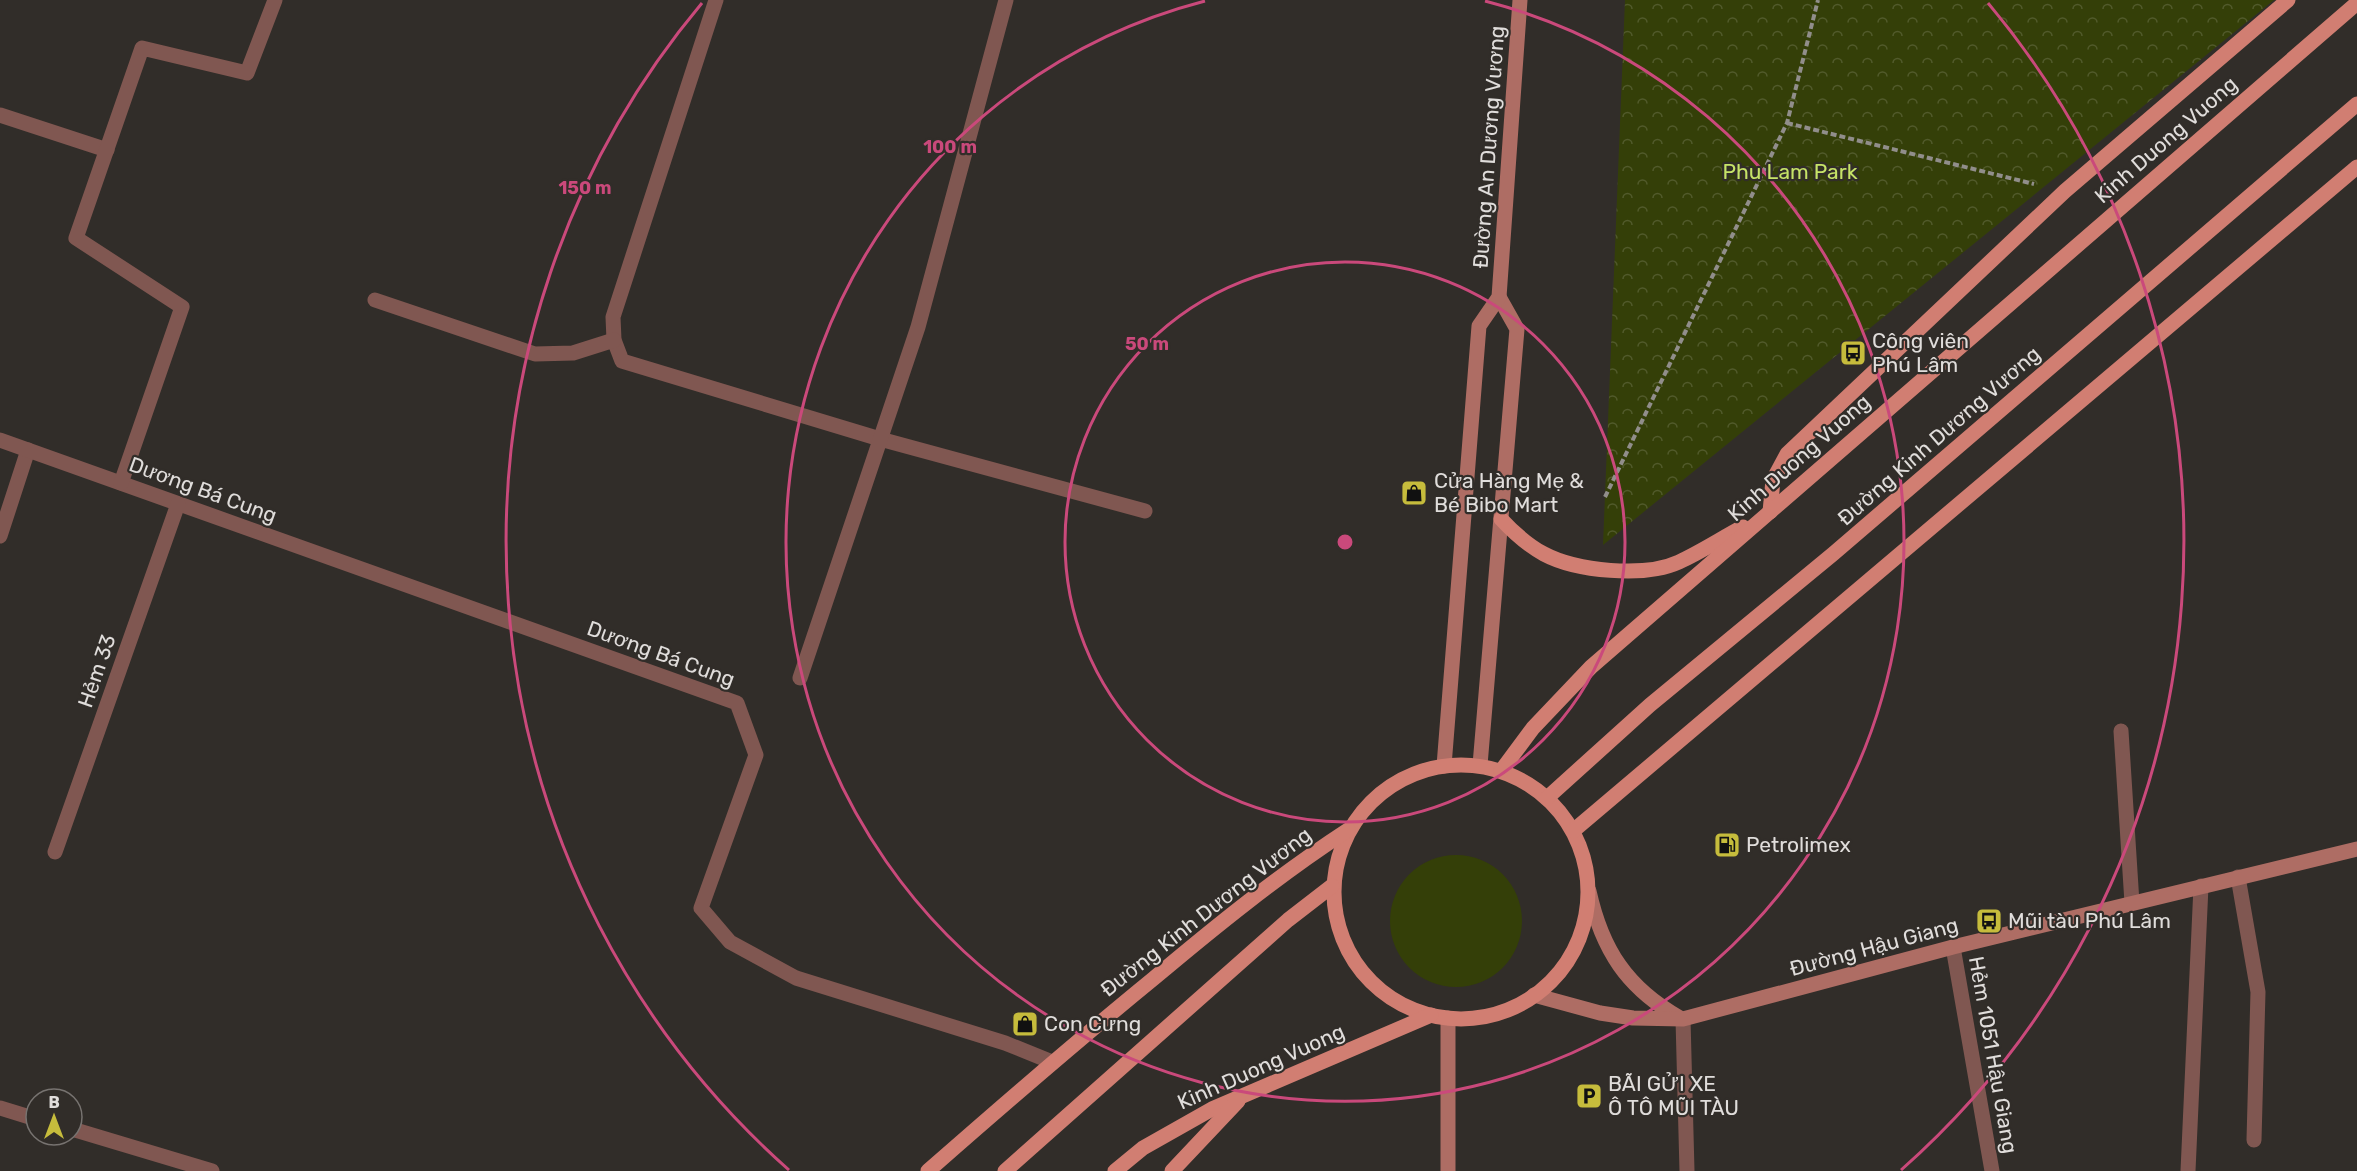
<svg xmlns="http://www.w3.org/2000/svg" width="2357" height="1171" font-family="Rubik,sans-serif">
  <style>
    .green { fill: #343f08 }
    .park { fill: url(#park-crowns) }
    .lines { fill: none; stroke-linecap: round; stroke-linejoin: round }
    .path { stroke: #918e8b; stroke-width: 4; stroke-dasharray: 6 3; stroke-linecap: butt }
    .service { stroke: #805751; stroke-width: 15 }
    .minor { stroke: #805751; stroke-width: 15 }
    .secondary { stroke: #ae6d64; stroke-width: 15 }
    .primary { stroke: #d17e72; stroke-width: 15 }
    .ring { fill: none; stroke: #ca497b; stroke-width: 3 }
    .labels { text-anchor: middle; stroke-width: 4.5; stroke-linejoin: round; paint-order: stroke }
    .street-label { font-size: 21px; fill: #e0dddb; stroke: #312d29 }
    .park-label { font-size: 21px; fill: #c6e367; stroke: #312d29 }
    .poi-label { font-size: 21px; fill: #e0dddb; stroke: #312d29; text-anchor: start }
    .centre { fill: #ca497b; stroke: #312d29; stroke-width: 3 }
    .ring-label { font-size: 18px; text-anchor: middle; font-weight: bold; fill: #ca497b; stroke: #312d29; stroke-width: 4.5; stroke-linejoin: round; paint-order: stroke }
  </style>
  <defs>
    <pattern id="park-crowns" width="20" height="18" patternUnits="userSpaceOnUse" patternTransform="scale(1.5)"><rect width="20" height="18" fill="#343f08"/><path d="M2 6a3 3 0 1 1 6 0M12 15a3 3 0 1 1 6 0" fill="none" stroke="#515a2b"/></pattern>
  </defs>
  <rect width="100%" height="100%" fill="#312d29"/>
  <circle class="green" cx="1456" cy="921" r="66"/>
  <path class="park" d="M1625,0H2274L1603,545Z"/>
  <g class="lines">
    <g class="path">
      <path d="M1787,123L2034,184"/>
      <path d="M1605,497L1787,123L1818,0"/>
    </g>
    <g class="service">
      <path d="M716,0L613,317L614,340L622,361L880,439L1145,511"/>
      <path d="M375,300L535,354L573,353L614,340"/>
      <path d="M0,536L28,450"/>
      <path d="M800,678L918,327L1006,0"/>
      <path d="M2121,731L2132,903"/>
      <path d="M2238,877L2258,992L2254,1140"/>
      <path d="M1953,947L1992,1171"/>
      <path d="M2188,1171L2201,886"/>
    </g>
    <g class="minor">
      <path d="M0,115L107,150"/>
      <path d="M0,440L737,703L756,755L701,908L730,942L796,978L1005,1043L1052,1062"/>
      <path d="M121,483L182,307L76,238L142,48L247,73L275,0"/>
      <path d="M55,852L178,504"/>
      <path d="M1683,1019L1687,1171"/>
      <path d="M0,1108L36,1119"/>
      <path d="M72,1129L212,1171"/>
    </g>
    <g class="secondary">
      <path d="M1480,765L1517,329L1499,297"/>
      <path d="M1444,766L1479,326L1499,297L1520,0"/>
      <path d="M1589,891C1602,950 1627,988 1680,1018"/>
      <path d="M1534,995L1600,1013L1633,1018L1683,1019L1953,947L2357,849"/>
      <path d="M1448,1018V1171"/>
    </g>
    <g class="primary">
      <path d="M1770,512L1773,480L1787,454L2065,191L2288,0"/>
      <path d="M1501,519C1514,533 1527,545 1544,554C1576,571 1644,578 1679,562C1701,552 1722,538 1743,527"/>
      <circle cx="1461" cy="892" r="127"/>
      <path d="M1501,771L1533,728L1591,667L2357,3"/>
      <path d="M1547,798L1650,705L1833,554L2357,104"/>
      <path d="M1573,831L2357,167"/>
      <path d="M928,1171C1002,1106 1077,1041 1153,979C1216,926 1279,875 1348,830"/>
      <path d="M1005,1171L1288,920L1332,886"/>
      <path d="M1115,1171L1143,1148L1212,1109L1431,1015"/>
      <path d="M1172,1171L1238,1101"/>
    </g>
  </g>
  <g class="ring">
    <circle cx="1345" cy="542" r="280"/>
    <path d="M1485 1A559 559 0 1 1 1205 1"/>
    <path d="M789 1170A839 839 0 0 1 702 3M1988 3A839 839 0 0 1 1901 1170"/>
  </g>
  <defs>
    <symbol id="bus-square" viewBox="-11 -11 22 22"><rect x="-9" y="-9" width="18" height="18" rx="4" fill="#c6bc3c" stroke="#312d29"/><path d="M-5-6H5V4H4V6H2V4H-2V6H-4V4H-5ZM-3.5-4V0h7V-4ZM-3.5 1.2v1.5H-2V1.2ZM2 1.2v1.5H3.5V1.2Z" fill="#111"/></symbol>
    <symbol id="shop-square" viewBox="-11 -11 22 22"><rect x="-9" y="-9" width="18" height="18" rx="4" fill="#c6bc3c" stroke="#312d29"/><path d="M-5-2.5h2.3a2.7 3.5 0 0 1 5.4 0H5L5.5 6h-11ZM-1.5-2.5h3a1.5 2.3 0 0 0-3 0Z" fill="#111"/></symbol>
    <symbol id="fuel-square" viewBox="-11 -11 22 22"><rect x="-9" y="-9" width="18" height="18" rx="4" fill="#c6bc3c" stroke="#312d29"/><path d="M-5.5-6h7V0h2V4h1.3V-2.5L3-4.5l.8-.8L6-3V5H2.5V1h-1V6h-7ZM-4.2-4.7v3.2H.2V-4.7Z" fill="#111"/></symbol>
    <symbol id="parking-square" viewBox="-11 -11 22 22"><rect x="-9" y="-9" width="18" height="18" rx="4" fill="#c6bc3c" stroke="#312d29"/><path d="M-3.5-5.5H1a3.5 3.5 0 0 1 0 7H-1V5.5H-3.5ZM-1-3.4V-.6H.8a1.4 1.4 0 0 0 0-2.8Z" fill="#111"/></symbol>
  </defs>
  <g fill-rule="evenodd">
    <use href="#bus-square" x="1838" y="338" width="30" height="30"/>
    <use href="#shop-square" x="1399" y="478" width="30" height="30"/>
    <use href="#fuel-square" x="1712" y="830" width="30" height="30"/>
    <use href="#bus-square" x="1974" y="906" width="30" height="30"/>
    <use href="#shop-square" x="1010" y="1009" width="30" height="30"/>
    <use href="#parking-square" x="1574" y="1081" width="30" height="30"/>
  </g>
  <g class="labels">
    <g class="street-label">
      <text transform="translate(2166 140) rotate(-41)" y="7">Kinh Duong Vuong</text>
      <text transform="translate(1489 147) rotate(-86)" y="7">Đường An Dương Vương</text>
      <text transform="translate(1939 436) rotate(-41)" y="7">Đường Kinh Dương Vương</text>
      <text transform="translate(1799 458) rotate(-41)" y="7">Kinh Duong Vuong</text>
      <text transform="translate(203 490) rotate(20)" y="7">Dương Bá Cung</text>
      <text transform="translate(661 654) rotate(20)" y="7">Dương Bá Cung</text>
      <text transform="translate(97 671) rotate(-71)" y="7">Hẻm 33</text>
      <text transform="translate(1206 912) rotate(-38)" y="7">Đường Kinh Dương Vương</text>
      <text transform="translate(1874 947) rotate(-15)" y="7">Đường Hậu Giang</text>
      <text transform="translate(1993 1055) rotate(80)" y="7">Hẻm 1051 Hậu Giang</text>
      <text transform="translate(1261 1067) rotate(-24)" y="7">Kinh Duong Vuong</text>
    </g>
    <g class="park-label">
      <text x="1790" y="179">Phu Lam Park</text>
    </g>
    <g class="poi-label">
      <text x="1872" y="348">Công viên<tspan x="1872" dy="24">Phú Lâm</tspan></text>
      <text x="1434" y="488">Cửa Hàng Mẹ &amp;<tspan x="1434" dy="24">Bé Bibo Mart</tspan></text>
      <text x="1746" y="852">Petrolimex</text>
      <text x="2008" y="928">Mũi tàu Phú Lâm</text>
      <text x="1044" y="1031">Con Cưng</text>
      <text x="1608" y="1091">BÃI GỬI XE<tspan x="1608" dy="24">Ô TÔ MŨI TÀU</tspan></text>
    </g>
  </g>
  <circle cx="1345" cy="542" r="9" class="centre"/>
  <g class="ring-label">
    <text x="950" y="153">100 m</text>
    <text x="585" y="194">150 m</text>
    <text x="1147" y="350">50 m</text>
  </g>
  <g transform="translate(54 1117)"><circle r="28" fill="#312d29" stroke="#777370" stroke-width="1.5"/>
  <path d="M0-4.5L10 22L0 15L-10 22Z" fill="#c6bc3c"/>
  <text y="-9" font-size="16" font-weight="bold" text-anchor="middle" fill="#e0dddb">B</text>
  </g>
</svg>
